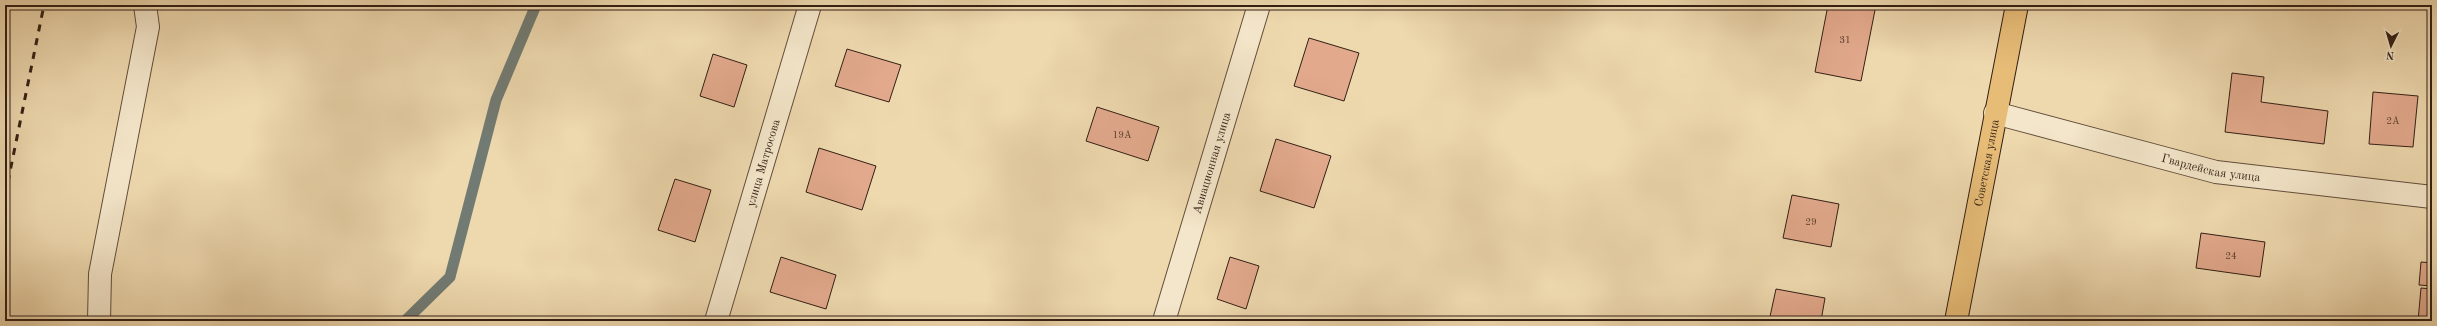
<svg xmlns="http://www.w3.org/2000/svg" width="2437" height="326" font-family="'Old Standard TT',serif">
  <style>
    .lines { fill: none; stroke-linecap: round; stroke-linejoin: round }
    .stream { stroke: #727b73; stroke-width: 11 }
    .building { fill: #e2a98c; stroke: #321f14 }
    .minor-casing { stroke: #614d3a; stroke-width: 24 }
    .major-casing { stroke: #321f14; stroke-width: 24 }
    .minor { stroke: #f4e6ca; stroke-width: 22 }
    .major { stroke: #e7bc77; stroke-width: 22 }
    .rail { stroke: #321f14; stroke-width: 3; stroke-dasharray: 7 7; stroke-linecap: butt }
    .labels { text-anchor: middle; stroke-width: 3.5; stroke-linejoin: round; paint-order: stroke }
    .number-label { font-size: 10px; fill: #5e4232 }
    .street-label { font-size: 12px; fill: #321f14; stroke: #f4e6ca }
  </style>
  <rect width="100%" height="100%" fill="#eed8ae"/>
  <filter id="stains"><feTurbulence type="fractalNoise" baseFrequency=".005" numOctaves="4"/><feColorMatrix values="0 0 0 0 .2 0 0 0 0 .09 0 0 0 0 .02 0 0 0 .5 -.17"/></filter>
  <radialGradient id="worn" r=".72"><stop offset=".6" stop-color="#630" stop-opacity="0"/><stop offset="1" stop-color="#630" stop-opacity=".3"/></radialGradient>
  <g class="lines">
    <path class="stream" d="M405,321L450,277L496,100L536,5"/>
  </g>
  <g class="building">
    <path d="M753,5H766L765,9Z"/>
    <path d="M1828,5H1876L1861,81L1815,72Z"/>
    <path d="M1309,38L1359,53L1344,101L1294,86Z"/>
    <path d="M847,49L901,65L889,102L835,86Z"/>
    <path d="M713,54L747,65L734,107L700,96Z"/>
    <path d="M2232,73L2264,77L2261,102L2328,111L2324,144L2225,132Z"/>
    <path d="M2373,92L2418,96L2413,147L2369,144Z"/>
    <path d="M1097,107L1159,127L1148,161L1086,141Z"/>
    <path d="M1276,139L1331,156L1314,208L1260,191Z"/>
    <path d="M819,148L876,166L862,210L806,192Z"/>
    <path d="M675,179L711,190L695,242L658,230Z"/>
    <path d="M1792,195L1839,204L1831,247L1783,238Z"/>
    <path d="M2201,233L2265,242L2260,277L2196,268Z"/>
    <path d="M781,257L836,275L826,309L770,292Z"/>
    <path d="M1230,257L1259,266L1246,309L1217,299Z"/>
    <path d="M2421,262L2432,263V286L2419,285Z"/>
    <path d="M2421,288L2432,289V321H2418Z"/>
    <path d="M1776,289L1825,298L1821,321H1769Z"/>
  </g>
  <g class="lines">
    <defs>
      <g id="minor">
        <path id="s1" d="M1995,113L2216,172L2432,197"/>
        <path d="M99,321L100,274L148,27L145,5"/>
        <path id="s2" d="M716,321L810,5"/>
        <path id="s3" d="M1164,321L1259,5"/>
      </g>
      <g id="major">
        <path id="s4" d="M1956,321L2017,5"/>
      </g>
    </defs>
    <use href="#minor" class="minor-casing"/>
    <use href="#major" class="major-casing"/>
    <use href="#minor" class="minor"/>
    <use href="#major" class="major"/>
    <path class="rail" d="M5,196L44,5"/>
  </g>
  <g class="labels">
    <g class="number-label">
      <text x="1845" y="43">31</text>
      <text x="2393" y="124">2А</text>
      <text x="1122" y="138">19А</text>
      <text x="1811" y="225">29</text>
      <text x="2231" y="259">24</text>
    </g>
    <g class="street-label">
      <text dy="4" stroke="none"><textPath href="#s2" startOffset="165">улица Матросова</textPath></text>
      <text dy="4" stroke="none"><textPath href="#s3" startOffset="165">Авиационная улица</textPath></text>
      <text dy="4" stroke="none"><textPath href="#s4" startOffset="161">Советская улица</textPath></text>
      <text dy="4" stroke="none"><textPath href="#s1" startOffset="223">Гвардейская улица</textPath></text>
    </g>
  </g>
  <rect width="2437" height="326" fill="none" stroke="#eed8ae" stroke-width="20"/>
  <rect x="6" y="6" width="2425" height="314" fill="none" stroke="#321f14" stroke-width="2"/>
  <rect x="10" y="10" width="2417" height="306" fill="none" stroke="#321f14"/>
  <g transform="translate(2391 46) rotate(185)" stroke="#f4e6ca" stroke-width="3" paint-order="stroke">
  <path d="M0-3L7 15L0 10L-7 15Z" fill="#321f14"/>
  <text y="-6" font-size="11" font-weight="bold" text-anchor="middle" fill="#321f14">N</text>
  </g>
  <rect width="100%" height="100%" filter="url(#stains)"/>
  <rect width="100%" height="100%" fill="url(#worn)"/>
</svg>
